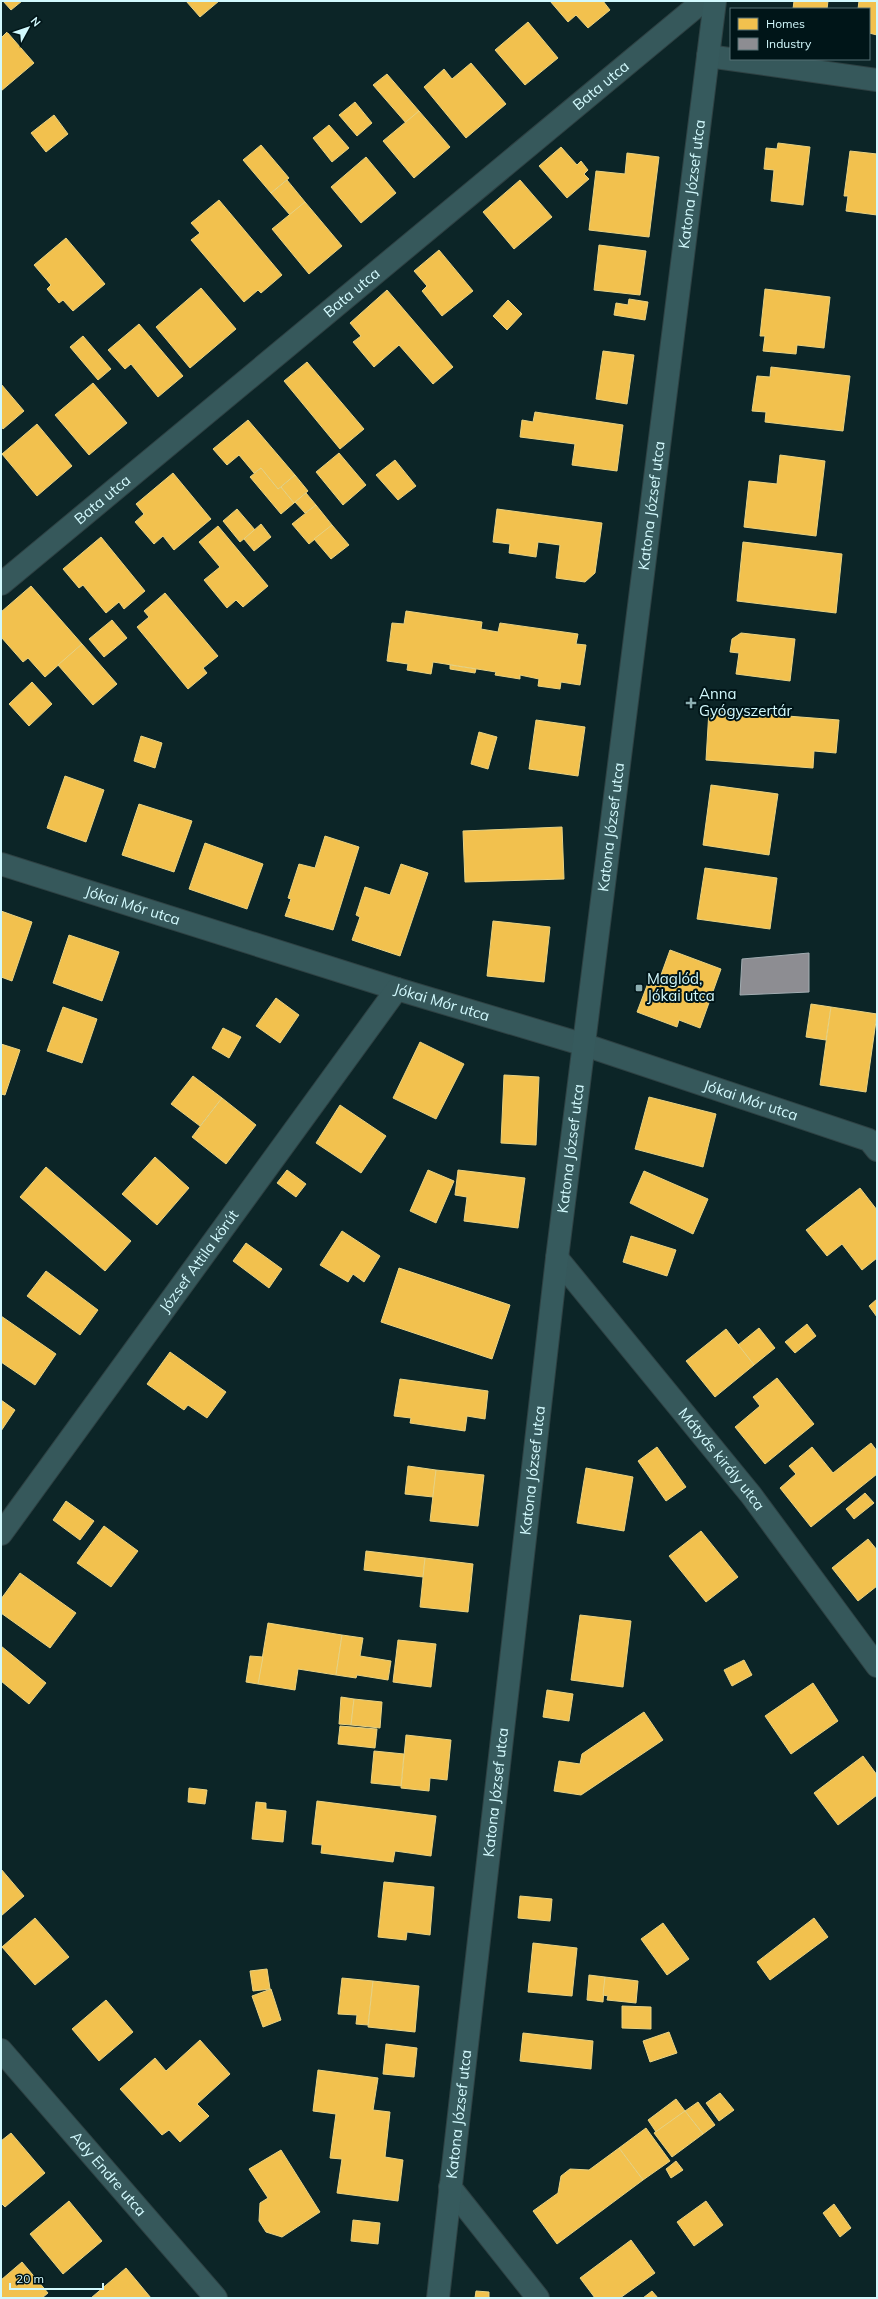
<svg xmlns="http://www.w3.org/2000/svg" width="878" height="2299" font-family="Mulish,sans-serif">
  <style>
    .homes { fill: #f2c14e; stroke: #e8d282 }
    .industry { fill: #8d8d92; stroke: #a2adb2 }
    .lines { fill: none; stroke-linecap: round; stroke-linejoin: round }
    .minor-casing { stroke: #2e4143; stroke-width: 24 }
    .major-casing { stroke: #2e4143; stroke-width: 24 }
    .minor { stroke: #36585b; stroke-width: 22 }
    .major { stroke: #365a5d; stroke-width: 22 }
    .poi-dot { fill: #8dafb2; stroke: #001518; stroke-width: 1.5 }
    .labels { text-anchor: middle; stroke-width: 4; stroke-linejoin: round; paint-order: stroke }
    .street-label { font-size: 15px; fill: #d2f9fd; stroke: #001518 }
    .poi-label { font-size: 15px; fill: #d2f9fd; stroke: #001518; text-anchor: start }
  </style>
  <rect width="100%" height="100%" fill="#0c2527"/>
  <g class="homes">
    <path d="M3,1H22L11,10Z"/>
    <path d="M186,1H219L200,17Z"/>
    <path d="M550,1H603L610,10L588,28L576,15L568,22Z"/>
    <path d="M794,1H828L827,9H793Z"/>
    <path d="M859,1H877V35L869,33V9H858Z"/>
    <path d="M528,22L558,58L525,85L495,50Z"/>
    <path d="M7,32L34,63L1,91V38Z"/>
    <path d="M471,63L506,104L466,138L424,87L444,69L452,79Z"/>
    <path d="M387,74L419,111L406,123L373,85Z"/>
    <path d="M355,102L372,123L357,136L339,115Z"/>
    <path d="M419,111L450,147L414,178L383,141Z"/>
    <path d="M54,115L68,134L46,152L31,133Z"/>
    <path d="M329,125L349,148L332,162L313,138Z"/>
    <path d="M778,143L810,147L803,205L771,201L774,170L764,169L766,148L777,149Z"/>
    <path d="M261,145L289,178L271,193L243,160Z"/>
    <path d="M561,147L577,165L581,161L588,170L584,174L589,179L567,198L539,166Z"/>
    <path d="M850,151L877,154V215L846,211L848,196H844Z"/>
    <path d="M627,153L659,157L649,237L589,230L596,171L625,174Z"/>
    <path d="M366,157L396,193L361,223L331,187Z"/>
    <path d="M287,180L305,202L290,215L271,193Z"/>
    <path d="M520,180L552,217L514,249L483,212Z"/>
    <path d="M219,200L282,275L261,293L258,290L244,302L191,240L200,233L191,223Z"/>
    <path d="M305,202L342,246L309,274L272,229Z"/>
    <path d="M66,238L105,284L73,311L63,300L59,303L47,289L51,285L34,265Z"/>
    <path d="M599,245L646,251L640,295L594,290Z"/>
    <path d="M439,250L473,291L442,316L422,291L427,286L414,271Z"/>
    <path d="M201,288L236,329L190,368L156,327Z"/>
    <path d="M765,289L830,297L824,348L797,345L796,354L763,351L765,336H760Z"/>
    <path d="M387,290L453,367L433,384L399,345L374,367L353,342L361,336L350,323Z"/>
    <path d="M629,299L648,302L645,320L614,315L616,303L628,305Z"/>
    <path d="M508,300L522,314L507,330L493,316Z"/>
    <path d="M139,324L183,376L158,397L131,364L125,369L108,350Z"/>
    <path d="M83,336L111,369L98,380L70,347Z"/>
    <path d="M603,351L634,355L627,404L596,399Z"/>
    <path d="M307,362L364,429L340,449L284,381Z"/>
    <path d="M771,367L850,376L843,431L765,422L766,412L752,411L757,376L770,377Z"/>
    <path d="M93,383L127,423L89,455L55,415Z"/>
    <path d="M1,384L24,411L3,429L1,426Z"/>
    <path d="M535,412L623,425L617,471L572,465L575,444L520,437L522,420L533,422Z"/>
    <path d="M248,420L295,475L278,489L261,468L254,473L239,455L227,465L213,449Z"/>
    <path d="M37,424L72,466L37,496L2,454Z"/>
    <path d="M339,453L366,485L343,505L316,472Z"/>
    <path d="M780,455L825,461L816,536L744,527L749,481L777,484Z"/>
    <path d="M395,460L416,486L398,500L376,475Z"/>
    <path d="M261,468L278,489L281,487L294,503L281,514L250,477Z"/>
    <path d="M173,473L211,519L174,550L163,536L154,544L135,522L144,514L136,504Z"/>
    <path d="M295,475L308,491L294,503L281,487Z"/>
    <path d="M306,493L316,505L305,513L295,502Z"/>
    <path d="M316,505L332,525L309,544L292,524Z"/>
    <path d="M237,509L255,530L240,542L223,521Z"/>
    <path d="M497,509L602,523L595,573L585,582L556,578L560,545L538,542L536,557L509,553L510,544L493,542Z"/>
    <path d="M261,524L271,537L254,551L244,539Z"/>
    <path d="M332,525L349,545L331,559L314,539Z"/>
    <path d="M218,526L268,586L243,607L236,600L227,608L204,580L220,567L199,542Z"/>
    <path d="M101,537L145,591L124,609L119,602L106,613L83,585L79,588L63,569Z"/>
    <path d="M743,542L842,554L836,613L737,601Z"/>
    <path d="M31,586L82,644L45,677L28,658L23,662L1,637V612Z"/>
    <path d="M165,593L218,656L203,668L207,673L188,689L137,627L149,617L144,611Z"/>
    <path d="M406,611L482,622L481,629L498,632L500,623L578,634L576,644L586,645L580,685L561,682L560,689L538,686L539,679L520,675V679L495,675L496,672L433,662L431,674L407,670L408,664L387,661L392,623L404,624Z"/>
    <path d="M112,620L127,638L104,657L89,639Z"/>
    <path d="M741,633L795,639L790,681L736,674L739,653L730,652L732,639Z"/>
    <path d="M82,644L117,684L93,705L58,665Z"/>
    <path d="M450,665L476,669L475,673L450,669Z"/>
    <path d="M32,682L52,704L29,726L9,704Z"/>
    <path d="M709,710L839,720L836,753L814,751L813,768L706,760Z"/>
    <path d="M536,720L585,727L578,776L529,769Z"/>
    <path d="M479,732L497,737L488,769L471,764Z"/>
    <path d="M141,736L162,743L155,768L134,761Z"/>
    <path d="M65,776L104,790L86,842L47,828Z"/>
    <path d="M711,785L778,794L769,855L703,845Z"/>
    <path d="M139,804L192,821L174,872L122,855Z"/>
    <path d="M562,827L564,879L465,882L463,831Z"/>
    <path d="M325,836L359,847L333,930L285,916L291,899L288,898L299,864L315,868Z"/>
    <path d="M205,843L263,864L247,909L189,889Z"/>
    <path d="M401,864L428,873L400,956L352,940L360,917L356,915L365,887L390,895Z"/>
    <path d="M705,868L777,878L770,929L697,919Z"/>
    <path d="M1,911L32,922L12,981L1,977Z"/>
    <path d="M493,921L550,927L544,982L487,976Z"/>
    <path d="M69,935L119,952L102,1001L53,983Z"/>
    <path d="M670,950L721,969L700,1028L679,1020L677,1027L637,1012L648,983L657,986Z"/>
    <path d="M276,998L299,1015L280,1043L256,1026Z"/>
    <path d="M811,1004L831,1007L826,1040L806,1037Z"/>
    <path d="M63,1007L97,1019L82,1063L47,1051Z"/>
    <path d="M831,1007L877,1014L866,1092L820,1085Z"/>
    <path d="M223,1028L241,1037L229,1058L212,1048Z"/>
    <path d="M420,1042L464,1064L436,1119L393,1098Z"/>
    <path d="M1,1044L20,1050L5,1095L1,1094Z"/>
    <path d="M504,1075L539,1077L536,1145L501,1143Z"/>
    <path d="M193,1076L222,1098L200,1126L171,1104Z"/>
    <path d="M649,1097L716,1114L703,1167L635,1149Z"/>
    <path d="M222,1098L256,1125L226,1164L192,1137Z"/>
    <path d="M340,1105L386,1136L361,1173L316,1143Z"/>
    <path d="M155,1157L189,1188L157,1225L122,1194Z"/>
    <path d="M46,1167L131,1241L105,1271L20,1197Z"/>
    <path d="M287,1170L306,1184L296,1197L277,1183Z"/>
    <path d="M428,1170L454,1181L436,1223L410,1211Z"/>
    <path d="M458,1170L525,1178L518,1228L464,1221L467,1197L455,1195Z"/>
    <path d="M644,1171L708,1199L693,1234L630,1203Z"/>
    <path d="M860,1188L877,1210V1258L862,1270L842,1244L827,1256L806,1230Z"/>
    <path d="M342,1231L380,1256L364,1282L353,1274L348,1282L320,1265Z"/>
    <path d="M631,1236L676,1250L667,1276L623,1262Z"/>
    <path d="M246,1243L282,1269L269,1288L233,1261Z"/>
    <path d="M399,1268L510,1305L492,1359L381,1322Z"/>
    <path d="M46,1271L98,1310L80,1335L27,1296Z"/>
    <path d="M877,1299V1317L869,1306Z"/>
    <path d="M1,1316L56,1354L35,1385L1,1362Z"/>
    <path d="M807,1324L816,1336L795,1353L785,1342Z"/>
    <path d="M759,1328L775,1348L754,1365L738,1345Z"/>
    <path d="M726,1329L754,1365L715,1397L686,1361Z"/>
    <path d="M170,1352L226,1392L207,1418L188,1405L184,1410L147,1384Z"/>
    <path d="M777,1378L814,1424L765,1464L735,1427L760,1406L753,1397Z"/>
    <path d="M400,1379L488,1391L485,1419L467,1416L465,1431L410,1423L411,1418L394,1416Z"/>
    <path d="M1,1400L15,1410L1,1431Z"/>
    <path d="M871,1443L877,1451V1474L811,1527L780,1488L796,1474L789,1466L812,1447L833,1473Z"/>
    <path d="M657,1447L686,1487L666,1501L638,1461Z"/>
    <path d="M408,1466L436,1470L433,1497L405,1494Z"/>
    <path d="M586,1468L633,1477L624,1531L577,1523Z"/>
    <path d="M436,1470L484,1475L478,1526L430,1521Z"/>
    <path d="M865,1493L874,1503L854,1519L846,1509Z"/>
    <path d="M66,1501L94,1521L80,1540L53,1520Z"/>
    <path d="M104,1526L138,1551L111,1587L77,1563Z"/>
    <path d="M701,1531L738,1577L706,1602L669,1556Z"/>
    <path d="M868,1539L877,1550V1586L858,1601L832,1568Z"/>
    <path d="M366,1551L425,1558L423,1577L364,1570Z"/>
    <path d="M425,1558L473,1564L468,1612L420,1607Z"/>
    <path d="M20,1573L76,1613L50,1648L1,1613V1599Z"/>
    <path d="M580,1615L631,1621L623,1687L571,1680Z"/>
    <path d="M268,1623L342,1635L336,1675L298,1669L295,1690L258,1684Z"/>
    <path d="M342,1635L363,1638L360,1656L391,1661L388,1680L357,1675L356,1678L336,1675Z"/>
    <path d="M398,1640L436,1644L431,1687L393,1682Z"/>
    <path d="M1,1646L46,1683L29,1704L1,1681Z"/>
    <path d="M250,1656L263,1657L258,1684L246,1682Z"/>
    <path d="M744,1660L752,1675L732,1686L724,1670Z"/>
    <path d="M813,1683L838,1721L791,1754L765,1716Z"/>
    <path d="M547,1690L573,1694L569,1721L543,1717Z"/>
    <path d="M341,1697L354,1699L351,1725L339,1724Z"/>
    <path d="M354,1699L382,1702L380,1728L351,1725Z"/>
    <path d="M644,1712L663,1740L581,1795L554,1791L559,1761L580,1764L582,1754Z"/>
    <path d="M340,1726L377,1729L375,1748L338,1744Z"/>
    <path d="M406,1735L451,1740L447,1780L430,1778L429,1791L401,1788Z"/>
    <path d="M374,1751L404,1754L401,1786L371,1783Z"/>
    <path d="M863,1756L877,1775V1795L838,1825L814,1793Z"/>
    <path d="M189,1788L207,1790L205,1804L188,1802Z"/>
    <path d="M317,1801L436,1816L431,1856L395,1851L393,1862L321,1853L322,1845L312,1844Z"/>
    <path d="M256,1802L266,1803V1809L286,1811L283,1842L252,1839Z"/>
    <path d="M1,1869L24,1896L1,1916Z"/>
    <path d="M384,1882L434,1887L430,1935L407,1932L406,1940L378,1937Z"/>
    <path d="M520,1896L552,1899L550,1921L518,1918Z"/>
    <path d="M35,1918L69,1957L35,1985L2,1947Z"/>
    <path d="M814,1918L828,1937L770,1980L757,1962Z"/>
    <path d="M663,1923L689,1959L667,1975L641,1939Z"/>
    <path d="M533,1943L577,1948L572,1996L528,1992Z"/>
    <path d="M267,1969L270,1989L253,1991L250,1971Z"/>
    <path d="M589,1975L605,1977L603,2002L587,2000Z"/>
    <path d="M605,1977L638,1981L636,2003L607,2000L608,1996L603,1995Z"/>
    <path d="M342,1978L373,1981L368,2025L356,2024L357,2015L338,2014Z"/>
    <path d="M373,1981L419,1986L415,2032L368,2027Z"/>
    <path d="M271,1989L281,2020L263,2027L252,1996Z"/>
    <path d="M106,2000L133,2032L99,2061L72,2029Z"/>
    <path d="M622,2006L651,2007V2029L622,2028Z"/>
    <path d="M669,2032L677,2053L650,2062L643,2041Z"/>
    <path d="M523,2033L593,2041L591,2069L520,2061Z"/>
    <path d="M200,2040L230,2074L197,2104L209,2116L180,2142L169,2130L162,2135L120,2089L155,2058L166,2071Z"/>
    <path d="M386,2044L417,2048L414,2077L383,2074Z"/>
    <path d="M318,2070L378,2078L373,2110L390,2112L385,2157L403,2160L398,2201L337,2193L342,2159L330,2158L336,2114L313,2111Z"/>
    <path d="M720,2093L734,2110L719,2121L706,2103Z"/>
    <path d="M676,2099L685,2111L656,2132L648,2120Z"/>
    <path d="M698,2102L715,2125L703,2134L685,2111Z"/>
    <path d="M685,2111L703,2134L672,2157L654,2133Z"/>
    <path d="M646,2128L670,2161L643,2180L619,2148Z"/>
    <path d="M11,2133L45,2173L5,2207L1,2203V2141Z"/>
    <path d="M619,2148L643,2180L557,2244L533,2211L558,2193L561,2176L570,2169L589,2170Z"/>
    <path d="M281,2150L320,2212L282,2237L266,2232L259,2221L260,2203L268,2198L249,2169Z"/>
    <path d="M676,2161L683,2170L671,2178L666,2169Z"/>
    <path d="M69,2201L102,2241L63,2274L30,2234Z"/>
    <path d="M706,2201L723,2225L694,2246L677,2222Z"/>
    <path d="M834,2204L851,2228L840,2237L823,2213Z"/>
    <path d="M353,2220L380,2223L378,2244L351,2241Z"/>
    <path d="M631,2240L655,2273L620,2298H595L580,2278Z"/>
    <path d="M22,2262L48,2293L42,2298H1V2280Z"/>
    <path d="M126,2268L151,2298H91Z"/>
    <path d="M476,2291L489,2292V2298H475Z"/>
    <path d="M652,2291L658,2298H642H643Z"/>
  </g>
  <path class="industry" d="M809,953V992L740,995L742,959Z"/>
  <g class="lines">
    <defs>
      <g id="minor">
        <path d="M708,56L877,80"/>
        <path id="s1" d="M1,584L703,1"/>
        <path id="s2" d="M1,864L397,989L585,1045L869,1140L877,1150"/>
        <path id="s3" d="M557,1258L751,1495L877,1666"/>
        <path id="s4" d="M1,1534L397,989"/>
        <path id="s5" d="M1,2050L216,2298"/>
        <path d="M450,2187L538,2298"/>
      </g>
      <g id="major">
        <path id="s6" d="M438,2298L557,1258L715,1"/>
      </g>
    </defs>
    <use href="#minor" class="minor-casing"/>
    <use href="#major" class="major-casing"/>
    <use href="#minor" class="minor"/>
    <use href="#major" class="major"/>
  </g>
  <g class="poi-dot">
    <path d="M689 697h4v4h4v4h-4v4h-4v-4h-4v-4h4z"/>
    <rect x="635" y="984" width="8" height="8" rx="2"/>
  </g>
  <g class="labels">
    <g class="street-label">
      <text dy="5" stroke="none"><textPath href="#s1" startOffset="780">Bata utca</textPath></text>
      <text dy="5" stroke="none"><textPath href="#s6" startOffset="2129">Katona József utca</textPath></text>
      <text dy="5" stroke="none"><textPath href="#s1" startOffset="456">Bata utca</textPath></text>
      <text dy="5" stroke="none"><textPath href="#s1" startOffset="132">Bata utca</textPath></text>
      <text dy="5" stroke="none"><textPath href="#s6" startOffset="1805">Katona József utca</textPath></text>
      <text dy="5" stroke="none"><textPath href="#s6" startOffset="1481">Katona József utca</textPath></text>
      <text dy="5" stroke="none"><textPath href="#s2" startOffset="138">Jókai Mór utca</textPath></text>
      <text dy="5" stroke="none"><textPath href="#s2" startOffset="462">Jókai Mór utca</textPath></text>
      <text dy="5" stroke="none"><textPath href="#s2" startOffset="786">Jókai Mór utca</textPath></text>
      <text dy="5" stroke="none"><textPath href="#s6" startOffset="1157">Katona József utca</textPath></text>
      <text dy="5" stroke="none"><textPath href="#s4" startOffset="337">József Attila körút</textPath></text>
      <text dy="5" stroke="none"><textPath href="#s3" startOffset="260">Mátyás király utca</textPath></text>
      <text dy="5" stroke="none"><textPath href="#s6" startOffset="833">Katona József utca</textPath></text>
      <text dy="5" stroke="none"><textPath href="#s6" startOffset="509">Katona József utca</textPath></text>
      <text dy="5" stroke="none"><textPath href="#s6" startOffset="185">Katona József utca</textPath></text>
      <text dy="5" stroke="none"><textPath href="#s5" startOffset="164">Ady Endre utca</textPath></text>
    </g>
    <g class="poi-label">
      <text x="699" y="699">Anna<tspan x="699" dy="17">Gyógyszertár</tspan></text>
      <text x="647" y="984">Maglód,<tspan x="647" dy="17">Jókai utca</tspan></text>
    </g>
  </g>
  <rect width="878" height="2299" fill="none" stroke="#d2f9fd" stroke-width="4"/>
  <rect x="730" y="8" width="140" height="52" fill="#001518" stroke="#547074"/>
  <rect x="738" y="18" width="20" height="12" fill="#f2c14e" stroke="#547074"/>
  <text x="766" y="28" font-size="12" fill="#d2f9fd">Homes</text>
  <rect x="738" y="38" width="20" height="12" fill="#8d8d92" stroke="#547074"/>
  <text x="766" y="48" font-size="12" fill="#d2f9fd">Industry</text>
  <g transform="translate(28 28) rotate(50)" stroke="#001518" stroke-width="3" paint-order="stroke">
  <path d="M0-3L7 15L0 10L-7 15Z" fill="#d2f9fd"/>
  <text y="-6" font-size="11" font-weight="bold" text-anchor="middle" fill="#d2f9fd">N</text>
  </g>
  <path d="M10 2283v6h93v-6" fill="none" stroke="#d2f9fd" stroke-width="2"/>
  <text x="16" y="2283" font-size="12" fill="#d2f9fd" stroke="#001518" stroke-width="3" paint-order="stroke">20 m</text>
</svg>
